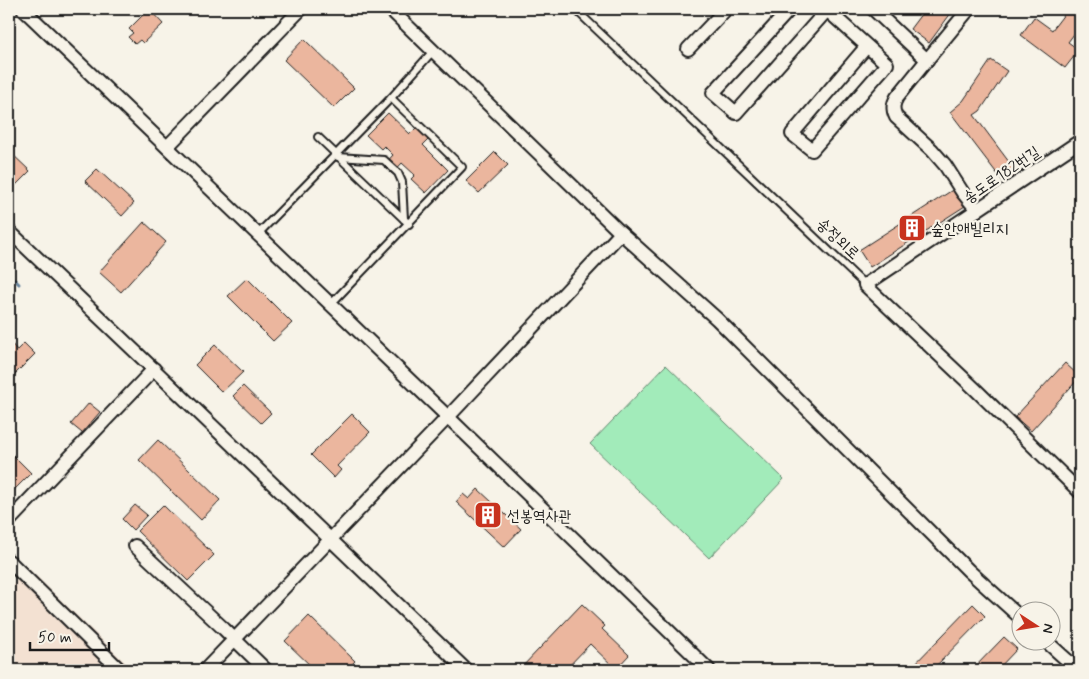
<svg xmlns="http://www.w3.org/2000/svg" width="1089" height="679" font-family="Mynerve,'Poor Story',sans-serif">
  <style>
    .built { fill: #f3e1d2 }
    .green { fill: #a2ebba; stroke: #5f846b }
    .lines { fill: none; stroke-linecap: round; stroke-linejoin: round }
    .stream { stroke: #67849e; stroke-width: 3 }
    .building { fill: #ebb69e; stroke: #1c1c1c }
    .service-casing { stroke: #1c1c1c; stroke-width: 10 }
    .minor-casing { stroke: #1c1c1c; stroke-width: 16 }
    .service { stroke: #f7f3e8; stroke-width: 6 }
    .minor { stroke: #f7f3e8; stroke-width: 12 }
    .labels { text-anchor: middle; stroke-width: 4.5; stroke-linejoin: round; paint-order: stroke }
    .street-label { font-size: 16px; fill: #1c1c1c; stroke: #f7f3e8 }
    .poi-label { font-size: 16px; fill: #1c1c1c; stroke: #f7f3e8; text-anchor: start }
  </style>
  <rect width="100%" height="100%" fill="#f7f3e8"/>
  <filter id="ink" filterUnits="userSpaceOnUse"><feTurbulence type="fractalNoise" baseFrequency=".02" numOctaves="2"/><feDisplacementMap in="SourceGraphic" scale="10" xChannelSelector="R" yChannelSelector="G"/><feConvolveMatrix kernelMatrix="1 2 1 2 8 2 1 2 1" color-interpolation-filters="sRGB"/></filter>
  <g filter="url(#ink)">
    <path class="built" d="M28,568L133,670H9V588Z"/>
    <path class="green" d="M666,365L784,479L709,558L590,444Z"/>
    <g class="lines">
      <path class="stream" d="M9,274L19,284"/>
    </g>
    <g class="building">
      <path d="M149,9L163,24L143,43L140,40L135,44L128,37L133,33L129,29Z"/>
      <path d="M925,9H954L929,43L910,29Z"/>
      <path d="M1068,9H1080V26L1068,42L1079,50L1065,68L1021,35L1034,17L1052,30Z"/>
      <path d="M304,39L354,88L334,108L284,60Z"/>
      <path d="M991,60L1007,71L980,111L974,115L1018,174L1005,184L950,112L963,101Z"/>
      <path d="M388,113L410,134L416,128L428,140L423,145L448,170L426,193L411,179L415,175L402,163L392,174L384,165L393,155L384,146L381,149L366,135Z"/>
      <path d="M9,151L30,171L15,186L9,180Z"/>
      <path d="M495,152L508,165L479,193L466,181Z"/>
      <path d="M97,169L134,203L122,216L85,181Z"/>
      <path d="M954,189L965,206L870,267L859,250Z"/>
      <path d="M144,222L166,242L121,292L99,272Z"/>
      <path d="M247,278L292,323L273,341L228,296Z"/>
      <path d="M9,341L17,350L24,343L35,354L13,376L9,372Z"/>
      <path d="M215,345L243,372L222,392L195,365Z"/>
      <path d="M1065,363L1080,377L1031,431L1015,417Z"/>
      <path d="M243,386L271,413L261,423L233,396Z"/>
      <path d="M89,403L100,412L82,433L71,424Z"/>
      <path d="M352,414L370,432L337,466L341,470L334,478L311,455Z"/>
      <path d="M158,440L220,500L201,520L139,460Z"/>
      <path d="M9,451L31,473L9,495Z"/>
      <path d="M478,489L521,529L504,547L456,502L463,494L469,499Z"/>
      <path d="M135,505L147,515L133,530L122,519Z"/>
      <path d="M163,505L214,555L188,581L137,531Z"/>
      <path d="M582,604L605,626L602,629L629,655L616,669L590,644L565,670H521L520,669Z"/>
      <path d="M973,604L985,616L932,670H909Z"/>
      <path d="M309,616L355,661L346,670H315L285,641Z"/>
      <path d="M1004,637L1017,649L997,670H972Z"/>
    </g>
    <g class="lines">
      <defs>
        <g id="service">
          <path d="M575,9L865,285"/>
          <path d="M391,98L433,51"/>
          <path d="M318,137L409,224"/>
          <path d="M338,157L384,160L398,173L402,182L404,219"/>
          <path d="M258,234L391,98L462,167L331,304"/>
        </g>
        <g id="minor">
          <path d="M23,9L448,417L709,670"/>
          <path d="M390,9L621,233L717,319L969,571L1022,619"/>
          <path d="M790,9L713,93L736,113L827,10L826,9"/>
          <path d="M873,9L927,60L969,9"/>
          <path d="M827,10L887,64L812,150L792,134L867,46"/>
          <path d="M688,49L726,9"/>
          <path d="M927,60L897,97C893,104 892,109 896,117L932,150L945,165L963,193L977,210"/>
          <path d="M1080,141L865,285L975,389L1080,492"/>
          <path d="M167,147L301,9"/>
          <path d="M9,231L142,358L466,670"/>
          <path d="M9,521L154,369"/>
          <path d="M135,546L224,629L266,670"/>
          <path d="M9,561L120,670"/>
          <path d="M1047,642L1078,670"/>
          <path d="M205,670L448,417L621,233"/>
        </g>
      </defs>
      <use href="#service" class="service-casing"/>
      <use href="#minor" class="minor-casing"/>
      <use href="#service" class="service"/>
      <use href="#minor" class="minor"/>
    </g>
  </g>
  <defs>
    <symbol id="building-square" viewBox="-11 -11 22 22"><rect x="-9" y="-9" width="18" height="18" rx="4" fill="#c8321e" stroke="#f7f3e8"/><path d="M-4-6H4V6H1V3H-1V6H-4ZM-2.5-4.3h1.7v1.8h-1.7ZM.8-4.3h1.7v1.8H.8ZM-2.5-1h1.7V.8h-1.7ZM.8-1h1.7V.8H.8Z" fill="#fff"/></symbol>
  </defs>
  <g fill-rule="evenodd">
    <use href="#building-square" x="896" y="212" width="32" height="32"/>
    <use href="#building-square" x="472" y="499" width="32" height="32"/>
  </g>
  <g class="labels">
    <g class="street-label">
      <text transform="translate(1001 174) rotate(-34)" y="6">송도로182번길</text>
      <text transform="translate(839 238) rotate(43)" y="6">송정외로</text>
    </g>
    <g class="poi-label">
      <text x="931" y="234">숲안애빌리지</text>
      <text x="507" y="521">선봉역사관</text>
    </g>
  </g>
  <rect width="1089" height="679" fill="none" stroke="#f7f3e8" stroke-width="30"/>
  <rect x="15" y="15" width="1059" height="649" fill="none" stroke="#1c1c1c" stroke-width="2" filter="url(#ink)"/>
  <g transform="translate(1036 626) rotate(102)"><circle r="24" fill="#f7f3e8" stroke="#9f9d96"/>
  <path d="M0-4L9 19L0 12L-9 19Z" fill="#c8321e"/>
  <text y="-8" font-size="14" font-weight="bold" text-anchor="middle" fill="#1c1c1c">N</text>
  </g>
  <path d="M30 642v8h79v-8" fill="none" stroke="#1c1c1c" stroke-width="2.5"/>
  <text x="38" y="642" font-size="15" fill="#1c1c1c" stroke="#f7f3e8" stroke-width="4" paint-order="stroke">50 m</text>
</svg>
